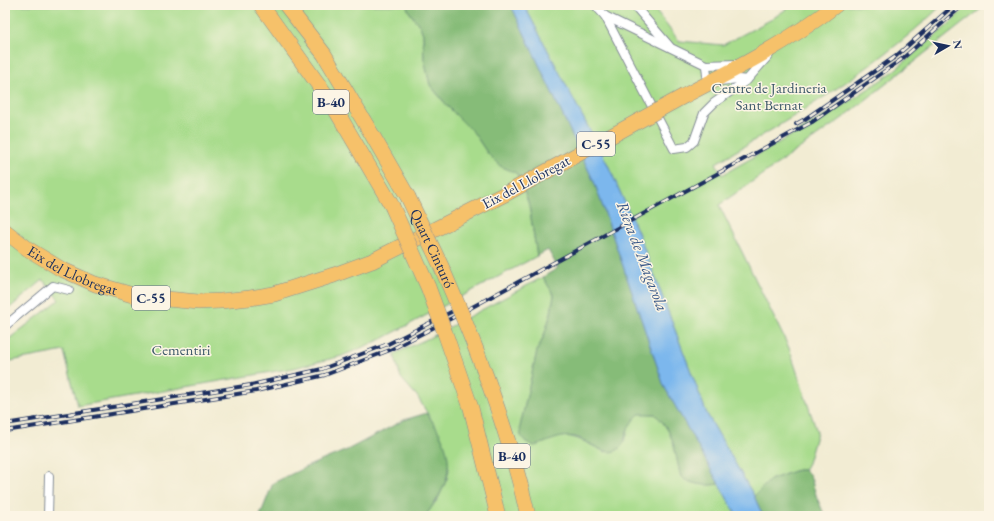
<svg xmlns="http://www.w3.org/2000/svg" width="994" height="521" font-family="'EB Garamond',serif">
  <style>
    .green { fill: #a8dc8c; stroke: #628675 }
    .forest { fill: #86bc78; stroke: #50766b }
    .water { fill: #7bb7ed; stroke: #4b73a6 }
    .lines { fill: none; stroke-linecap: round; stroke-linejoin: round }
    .street-casing { stroke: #868e98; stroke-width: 10 }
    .highway-casing { stroke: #868e98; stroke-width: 16 }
    .street { stroke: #fff; stroke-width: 8 }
    .highway { stroke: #f6c16b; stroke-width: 15 }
    .rail-casing { stroke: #1b2f5e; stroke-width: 4 }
    .rail { stroke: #fcf5e5; stroke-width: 2.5; stroke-dasharray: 8; stroke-linecap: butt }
    .highway-bridge-casing { stroke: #868e98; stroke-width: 16; stroke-linecap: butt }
    .highway-bridge { stroke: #f6c16b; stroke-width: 15 }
    .labels { text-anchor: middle; stroke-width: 3; stroke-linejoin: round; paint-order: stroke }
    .shield { fill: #fcf5e5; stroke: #5e6a86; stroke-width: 1 }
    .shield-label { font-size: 14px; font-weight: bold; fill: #1b2f5e }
    .park-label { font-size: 15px; fill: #3e5a6a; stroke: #fcf5e5 }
    .street-label { font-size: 15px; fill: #1b2f5e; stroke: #fcf5e5 }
    .water-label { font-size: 16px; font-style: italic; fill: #385889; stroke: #fcf5e5 }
  </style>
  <rect width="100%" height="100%" fill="#fcf5e5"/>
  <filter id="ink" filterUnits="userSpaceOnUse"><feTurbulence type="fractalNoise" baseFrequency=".025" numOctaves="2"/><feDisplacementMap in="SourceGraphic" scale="8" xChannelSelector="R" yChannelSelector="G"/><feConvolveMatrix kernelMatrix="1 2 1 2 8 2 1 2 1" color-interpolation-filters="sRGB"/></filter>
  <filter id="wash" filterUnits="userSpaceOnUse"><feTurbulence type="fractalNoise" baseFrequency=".012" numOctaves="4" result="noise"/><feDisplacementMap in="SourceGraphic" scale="16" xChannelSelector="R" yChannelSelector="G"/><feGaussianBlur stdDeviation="0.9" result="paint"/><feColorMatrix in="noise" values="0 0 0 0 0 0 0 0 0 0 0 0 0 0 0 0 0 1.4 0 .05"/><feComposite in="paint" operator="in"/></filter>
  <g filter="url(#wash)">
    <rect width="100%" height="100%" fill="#f2ecd3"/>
    <g class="green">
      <path d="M5,5H406L410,13L420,26L423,34L424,59L430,85L450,109L474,133L488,154L500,166L516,172L520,179L529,205L537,256L382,339L342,356L294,368L78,406L64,351L5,362V342L59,300L43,280L5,312Z"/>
      <path d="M524,5H651L679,41L723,45L772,19L792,5H942C876,69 795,116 716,163L722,175L841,107L890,74L948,25L968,5H986L844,117L719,205L789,348L817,432L808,463L804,470H797L770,480L754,496L707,414L637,230L608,165Z"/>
      <path d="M543,277L554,295L551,313L544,336L537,351L520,427L541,444C568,427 582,442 606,452L625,440L629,426L633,419L639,413L655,414C676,434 674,451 681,477C692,485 706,486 719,484L737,516H425L438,499L447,479L449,469L441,436L417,396L401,378L394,354L429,338Z"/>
    </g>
    <g class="forest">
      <path d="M406,5H511L595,184L664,386L719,484C706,486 692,485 681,477C674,451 676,434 655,414H639C634,419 630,424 627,431C625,436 625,444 620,448C607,460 589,440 575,437C559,434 548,443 534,446L526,442L521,436L520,427L537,351L544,336L551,313L554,295L543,277L558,268L548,250L537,256L529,205L520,179L516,173L500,166L488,154L474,133L450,109L430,85L424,59L423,34L420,26L410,13Z"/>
      <path d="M427,413C431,420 436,426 440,434C457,467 446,489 425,516H260L273,483L306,467L347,450L404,420Z"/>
      <path d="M797,470H804L810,475L817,498L825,516H763L754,496L770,480Z"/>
    </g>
    <path class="water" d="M511,5H524L608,165L637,230L707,414L754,496L763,516H737L664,386L595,184Z"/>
  </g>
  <g filter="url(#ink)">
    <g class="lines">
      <defs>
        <g id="street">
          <path d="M595,5L605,16L674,149L687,147L694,141L704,113L714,103L747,80L769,55"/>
          <path d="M634,5L671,48L706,65L738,64"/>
          <path d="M605,16L669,47"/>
          <path d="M720,81L738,79L747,80"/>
          <path d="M705,85L707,76L706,65"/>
          <path d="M5,326L53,286L69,290"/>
          <path d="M48,516L49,476"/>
        </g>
        <g id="highway">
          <path d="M261,5L331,102L392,206"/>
          <path d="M286,5L324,54L371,133L408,197"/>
          <path d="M684,96C736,69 790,41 836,5"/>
          <path id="s1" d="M5,231L28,249L61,269L95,284L136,296L198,302L221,301L250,298L274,294L334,275L372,261L509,192"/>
          <path d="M465,322C491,385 513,450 528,516"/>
          <path d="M445,333L471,408L498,516"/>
        </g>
      </defs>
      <use href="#street" class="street-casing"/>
      <use href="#highway" class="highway-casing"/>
      <use href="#street" class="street"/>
      <use href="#highway" class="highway"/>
      <defs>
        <g id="rail">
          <path d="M796,124L805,119L895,57L954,5"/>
          <path d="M5,424L251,385L322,369L388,344L459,308"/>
          <path d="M5,431L256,391L325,375L390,350L452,318L812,122L902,59L963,5"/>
        </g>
      </defs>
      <use href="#rail" class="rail-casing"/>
      <use href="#rail" class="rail"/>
      <defs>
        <g id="highway-bridge">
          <path d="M509,192L684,96"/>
          <path id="s2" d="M408,197L441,266L465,322"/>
          <path d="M392,206L428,287L445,333"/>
        </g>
      </defs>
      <use href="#highway-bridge" class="highway-bridge-casing"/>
      <use href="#highway-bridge" class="highway-bridge"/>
    </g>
  </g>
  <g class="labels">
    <g class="shield">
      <rect x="313" y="90" width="36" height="24" rx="3"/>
      <rect x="577" y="132" width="38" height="24" rx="3"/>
      <rect x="132" y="286" width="38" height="24" rx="3"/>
      <rect x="494" y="444" width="36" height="24" rx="3"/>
    </g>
    <g class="shield-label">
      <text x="331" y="107">B-40</text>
      <text x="596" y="149">C-55</text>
      <text x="151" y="303">C-55</text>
      <text x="512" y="461">B-40</text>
    </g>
    <g class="park-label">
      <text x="769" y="93">Centre de Jardineria<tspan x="769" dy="17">Sant Bernat</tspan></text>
      <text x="181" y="355">Cementiri</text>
    </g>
    <g class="street-label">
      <text transform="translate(526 182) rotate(-28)" y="5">Eix del Llobregat</text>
      <text dy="5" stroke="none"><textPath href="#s2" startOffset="57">Quart Cinturó</textPath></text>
      <text dy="5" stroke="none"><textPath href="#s1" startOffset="79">Eix del Llobregat</textPath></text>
    </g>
    <g class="water-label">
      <text transform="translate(643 256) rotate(69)" y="6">Riera de Magarola</text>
    </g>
  </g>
  <rect width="994" height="521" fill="none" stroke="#fcf5e5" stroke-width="20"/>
  <g transform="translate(948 46) rotate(81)" stroke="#fcf5e5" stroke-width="3" paint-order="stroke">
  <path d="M0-3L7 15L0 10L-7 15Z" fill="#1b2f5e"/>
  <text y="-6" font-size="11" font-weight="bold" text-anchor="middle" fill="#1b2f5e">N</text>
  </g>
</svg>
